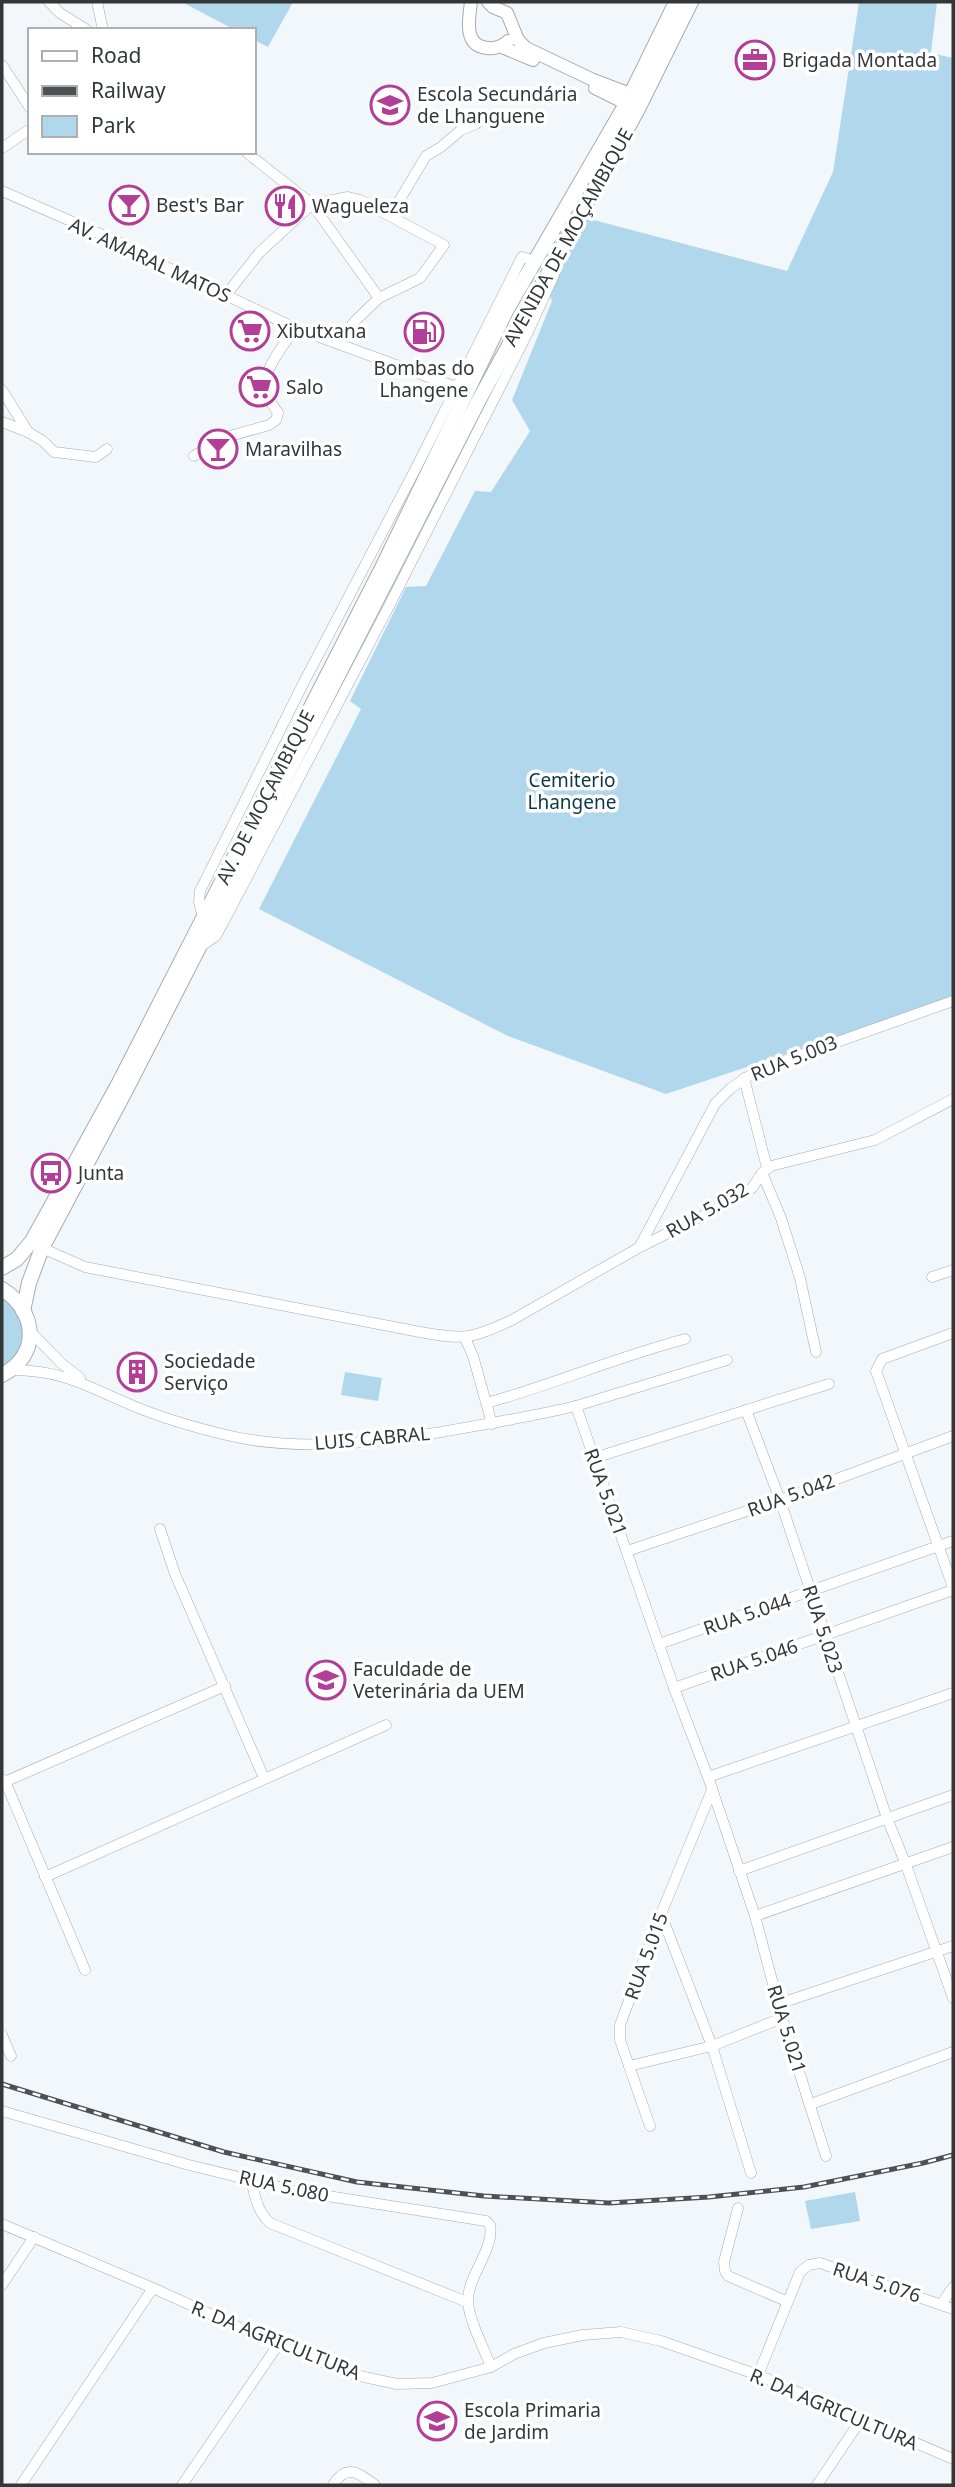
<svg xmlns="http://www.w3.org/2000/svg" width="955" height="2487" font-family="'Noto Sans',sans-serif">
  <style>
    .green { fill: #b0d7eb }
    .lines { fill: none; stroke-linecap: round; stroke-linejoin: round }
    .minor-casing { stroke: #a6acaf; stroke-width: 11 }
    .major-casing { stroke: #a6acaf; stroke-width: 14 }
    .highway-casing { stroke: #a6acaf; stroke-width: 16 }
    .minor { stroke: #fff; stroke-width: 10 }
    .major { stroke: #fff; stroke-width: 12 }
    .highway { stroke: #fff; stroke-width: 14 }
    .rail-casing { stroke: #4e5153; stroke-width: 5 }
    .rail { stroke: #fff; stroke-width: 2.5; stroke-dasharray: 8; stroke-linecap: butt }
    .labels { text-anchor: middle; stroke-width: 7; stroke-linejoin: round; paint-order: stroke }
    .poi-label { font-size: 19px; fill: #343738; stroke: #fff; text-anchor: start }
    .street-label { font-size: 19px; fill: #343738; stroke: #fff }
    .park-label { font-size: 19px; fill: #0a3749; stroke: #fff }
  </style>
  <rect width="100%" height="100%" fill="#f1f7fb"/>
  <g class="green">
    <path d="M182,2H293L268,47L254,40V30H235Z"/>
    <path d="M859,2H937L931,53L953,58V998L666,1094L508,1036L259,909L361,709L350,701L406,587L426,586L475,491L491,492L530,431L512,400L552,301L548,291L586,218L787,271L833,172Z"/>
    <path d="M2,1290L11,1296L30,1342L2,1377Z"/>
    <path d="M345,1372L382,1378L378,1401L341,1395Z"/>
    <path d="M855,2192L860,2221L811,2229L805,2201Z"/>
  </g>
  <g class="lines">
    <defs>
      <g id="minor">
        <path d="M49,2L60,13L87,30"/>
        <path d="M97,2L103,30"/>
        <path d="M2,65L30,108"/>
        <path d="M2,148L30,129"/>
        <path d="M246,152L312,204L379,298L355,321L338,344"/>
        <path d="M2,191L121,243L139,254L295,328L456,387"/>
        <path d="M390,216L426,156L441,147L461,130L476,124"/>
        <path d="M226,295L259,253L312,204L348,197L360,200L444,245L420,278L379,298"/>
        <path d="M2,390L28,432L43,441L54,452L96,457L107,449"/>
        <path d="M2,422L28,432"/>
        <path d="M194,456L223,438L269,425L276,420L278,413C273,405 266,397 265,388C262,371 286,342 295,328"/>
        <path d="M203,917L199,902L200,891L303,684L417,466L522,257L536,261"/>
        <path d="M200,947L216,936L232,906L388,608L528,332L554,275"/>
        <path d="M744,1078L767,1168"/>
        <path d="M762,1173L781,1218L800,1278L816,1352"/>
        <path d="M640,1246L715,1104L731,1088L758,1070L953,1001"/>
        <path d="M42,1248L85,1267L420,1332C464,1340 471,1339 512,1320L640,1247L724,1205L752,1188L762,1173L771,1166L875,1140L953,1099"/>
        <path d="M932,1277L953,1270"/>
        <path d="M30,1331L61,1363L80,1378"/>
        <path d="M953,1333L882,1359L876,1371L953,1587"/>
        <path d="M465,1338L473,1356L492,1424"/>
        <path d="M11,1370C59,1370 81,1383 122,1401C153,1415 186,1425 218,1433C290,1452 363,1444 435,1433C482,1425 530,1417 576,1406L674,1688L708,1777L755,1916L782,2018L826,2156"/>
        <path d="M487,1403C554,1384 617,1357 685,1339"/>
        <path d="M576,1406L727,1360"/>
        <path d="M746,1410L780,1500L887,1818L906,1865L953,1998"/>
        <path d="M594,1458L829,1384"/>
        <path d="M160,1529L175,1574L264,1778"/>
        <path d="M627,1551L780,1500L953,1436"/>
        <path d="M659,1644L953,1541"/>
        <path d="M674,1688L953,1590"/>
        <path d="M708,1777L953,1693"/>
        <path d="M2,1779L5,1781L85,1970"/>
        <path d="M2,1783L225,1686"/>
        <path d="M739,1871L953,1795"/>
        <path d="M45,1877L386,1725"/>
        <path d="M661,1914L712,2046L751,2173"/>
        <path d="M755,1916L953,1847"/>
        <path d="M778,2004L953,1946"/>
        <path d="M2,2035L11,2056"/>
        <path d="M629,2066L712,2046L782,2018"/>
        <path d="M811,2104L953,2052"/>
        <path d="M2,2111L189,2165L296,2191L486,2221L490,2225C495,2247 469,2275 468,2298C467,2317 484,2348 491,2367"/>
        <path d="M650,2126L620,2040V2025L661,1914L712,1790"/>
        <path d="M251,2180C255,2196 257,2211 270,2223L467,2302"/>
        <path d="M738,2208L724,2262L725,2271L728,2276L786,2301"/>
        <path d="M2,2224L153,2288L278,2345L355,2375L397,2384L432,2383L491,2367L514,2354L544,2343L583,2335L621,2332L661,2341L758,2375L953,2459"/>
        <path d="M2,2285L34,2237"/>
        <path d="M942,2303L953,2287"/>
        <path d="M758,2375L800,2272L809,2265L820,2263L953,2309"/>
        <path d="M21,2485L153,2288"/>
        <path d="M182,2485L278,2345"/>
        <path d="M333,2485C347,2463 358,2473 375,2485"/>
        <path d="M817,2485L860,2421"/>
      </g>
      <g id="major">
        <path d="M471,2C469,19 463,46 487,48C496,49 502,47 508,41"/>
        <path d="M488,2L493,7L507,13L518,40L526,48L591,79L638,97"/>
        <path d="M502,47L533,60"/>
        <path d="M595,88L635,108"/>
      </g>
      <g id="highway">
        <path d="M2,1268L17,1259L32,1241L120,1081L381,570L506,311L626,104L676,2"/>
        <path d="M2,1289C37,1311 41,1355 2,1375"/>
        <path d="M23,1311L29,1283L42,1248L128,1086L479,400L638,109L691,2"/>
      </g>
    </defs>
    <use href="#minor" class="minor-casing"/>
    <use href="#major" class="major-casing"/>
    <use href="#highway" class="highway-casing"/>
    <use href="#minor" class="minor"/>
    <use href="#major" class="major"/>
    <use href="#highway" class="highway"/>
    <defs>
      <path id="rail" d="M2,2084L224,2152L357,2182L484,2196L609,2203L709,2197L804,2187L923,2163L953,2155"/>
    </defs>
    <use href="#rail" class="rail-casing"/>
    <use href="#rail" class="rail"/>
  </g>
  <defs>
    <symbol id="office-ring" viewBox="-11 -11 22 22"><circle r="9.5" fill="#fff" stroke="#b23e98" stroke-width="1.5"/><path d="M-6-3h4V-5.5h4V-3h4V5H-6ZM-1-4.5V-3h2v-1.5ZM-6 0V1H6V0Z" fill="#b23e98"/></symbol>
    <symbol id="school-ring" viewBox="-11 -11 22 22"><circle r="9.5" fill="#fff" stroke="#b23e98" stroke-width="1.5"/><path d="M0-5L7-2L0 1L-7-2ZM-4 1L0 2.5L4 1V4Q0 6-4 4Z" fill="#b23e98"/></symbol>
    <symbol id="bar-ring" viewBox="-11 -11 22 22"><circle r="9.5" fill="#fff" stroke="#b23e98" stroke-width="1.5"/><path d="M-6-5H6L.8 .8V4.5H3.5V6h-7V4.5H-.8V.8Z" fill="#b23e98"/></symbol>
    <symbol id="restaurant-ring" viewBox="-11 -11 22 22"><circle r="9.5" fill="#fff" stroke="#b23e98" stroke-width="1.5"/><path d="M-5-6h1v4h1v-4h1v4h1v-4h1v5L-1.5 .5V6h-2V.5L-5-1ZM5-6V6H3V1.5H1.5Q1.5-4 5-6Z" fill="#b23e98"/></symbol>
    <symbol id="supermarket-ring" viewBox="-11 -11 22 22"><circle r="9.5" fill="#fff" stroke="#b23e98" stroke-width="1.5"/><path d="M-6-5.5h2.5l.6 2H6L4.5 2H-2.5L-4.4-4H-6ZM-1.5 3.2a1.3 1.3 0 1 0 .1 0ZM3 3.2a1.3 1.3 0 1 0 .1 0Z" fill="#b23e98"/></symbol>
    <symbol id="fuel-ring" viewBox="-11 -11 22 22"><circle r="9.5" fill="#fff" stroke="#b23e98" stroke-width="1.5"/><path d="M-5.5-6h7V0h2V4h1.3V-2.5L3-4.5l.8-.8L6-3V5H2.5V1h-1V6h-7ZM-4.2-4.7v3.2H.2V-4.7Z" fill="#b23e98"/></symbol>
    <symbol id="bus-ring" viewBox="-11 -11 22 22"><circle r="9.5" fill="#fff" stroke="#b23e98" stroke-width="1.5"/><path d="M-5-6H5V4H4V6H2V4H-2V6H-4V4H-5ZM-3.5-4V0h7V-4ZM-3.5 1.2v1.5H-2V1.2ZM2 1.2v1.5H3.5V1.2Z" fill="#b23e98"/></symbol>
    <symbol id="building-ring" viewBox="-11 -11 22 22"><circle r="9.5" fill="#fff" stroke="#b23e98" stroke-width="1.5"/><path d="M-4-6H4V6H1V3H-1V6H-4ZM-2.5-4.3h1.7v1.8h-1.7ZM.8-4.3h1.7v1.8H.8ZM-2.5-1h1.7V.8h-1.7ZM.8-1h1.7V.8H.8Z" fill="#b23e98"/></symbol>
    <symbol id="university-ring" viewBox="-11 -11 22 22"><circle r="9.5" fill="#fff" stroke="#b23e98" stroke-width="1.5"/><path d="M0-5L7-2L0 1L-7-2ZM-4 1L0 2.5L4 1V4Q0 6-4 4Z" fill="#b23e98"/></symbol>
  </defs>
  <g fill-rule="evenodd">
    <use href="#office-ring" x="733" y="38" width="44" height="44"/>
    <use href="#school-ring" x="368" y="83" width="44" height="44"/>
    <use href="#bar-ring" x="107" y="183" width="44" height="44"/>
    <use href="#restaurant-ring" x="263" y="184" width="44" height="44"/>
    <use href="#supermarket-ring" x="228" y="309" width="44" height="44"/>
    <use href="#fuel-ring" x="402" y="310" width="44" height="44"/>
    <use href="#supermarket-ring" x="237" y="365" width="44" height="44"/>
    <use href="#bar-ring" x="196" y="427" width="44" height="44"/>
    <use href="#bus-ring" x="29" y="1151" width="44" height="44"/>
    <use href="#building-ring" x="115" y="1350" width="44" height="44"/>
    <use href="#university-ring" x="304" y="1658" width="44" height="44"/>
    <use href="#school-ring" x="415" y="2399" width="44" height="44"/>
  </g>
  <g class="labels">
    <g class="poi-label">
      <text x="782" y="67">Brigada Montada</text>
      <text x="417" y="101">Escola Secundária<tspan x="417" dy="22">de Lhanguene</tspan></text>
      <text x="156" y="212">Best's Bar</text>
      <text x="312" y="213">Wagueleza</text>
      <text x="277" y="338">Xibutxana</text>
      <text x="424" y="375" text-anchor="middle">Bombas do<tspan x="424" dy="22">Lhangene</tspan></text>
      <text x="286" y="394">Salo</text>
      <text x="245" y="456">Maravilhas</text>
      <text x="78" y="1180">Junta</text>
      <text x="164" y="1368">Sociedade<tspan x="164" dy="22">Serviço</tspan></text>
      <text x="353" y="1676">Faculdade de<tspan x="353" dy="22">Veterinária da UEM</tspan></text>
      <text x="464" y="2417">Escola Primaria<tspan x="464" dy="22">de Jardim</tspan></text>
    </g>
    <g class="street-label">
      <text transform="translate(568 237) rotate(-61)" y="7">AVENIDA DE MOÇAMBIQUE</text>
      <text transform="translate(150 260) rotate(25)" y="7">AV. AMARAL MATOS</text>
      <text transform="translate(265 797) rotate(-63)" y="7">AV. DE MOÇAMBIQUE</text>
      <text transform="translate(794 1058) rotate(-22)" y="7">RUA 5.003</text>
      <text transform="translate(707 1210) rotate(-30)" y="7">RUA 5.032</text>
      <text transform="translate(372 1438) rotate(-5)" y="7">LUIS CABRAL</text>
      <text transform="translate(606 1492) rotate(70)" y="7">RUA 5.021</text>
      <text transform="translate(791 1495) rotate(-20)" y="7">RUA 5.042</text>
      <text transform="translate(747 1614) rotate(-19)" y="7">RUA 5.044</text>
      <text transform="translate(823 1629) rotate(72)" y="7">RUA 5.023</text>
      <text transform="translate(754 1660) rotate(-19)" y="7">RUA 5.046</text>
      <text transform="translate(646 1956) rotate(-70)" y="7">RUA 5.015</text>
      <text transform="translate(787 2029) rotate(73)" y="7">RUA 5.021</text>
      <text transform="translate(284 2186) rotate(12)" y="7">RUA 5.080</text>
      <text transform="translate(877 2282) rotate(18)" y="7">RUA 5.076</text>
      <text transform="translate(276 2340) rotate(22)" y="7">R. DA AGRICULTURA</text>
      <text transform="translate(834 2409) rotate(23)" y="7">R. DA AGRICULTURA</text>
    </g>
    <g class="park-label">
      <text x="572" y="787">Cemiterio<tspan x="572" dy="22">Lhangene</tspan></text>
    </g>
  </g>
  <rect width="955" height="2487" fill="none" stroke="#343738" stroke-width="7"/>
  <rect x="28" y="28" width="228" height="126" fill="#ffffff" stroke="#aeafaf" stroke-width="2"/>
  <rect x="42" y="51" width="35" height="10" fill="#ffffff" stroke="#aeafaf" stroke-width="2"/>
  <text x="91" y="63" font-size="21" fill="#343738">Road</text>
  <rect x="42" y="86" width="35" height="10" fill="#4e5153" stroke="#aeafaf" stroke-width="2"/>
  <text x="91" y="98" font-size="21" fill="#343738">Railway</text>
  <rect x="42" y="116" width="35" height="21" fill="#b0d7eb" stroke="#aeafaf" stroke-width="2"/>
  <text x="91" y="133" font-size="21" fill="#343738">Park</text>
</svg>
